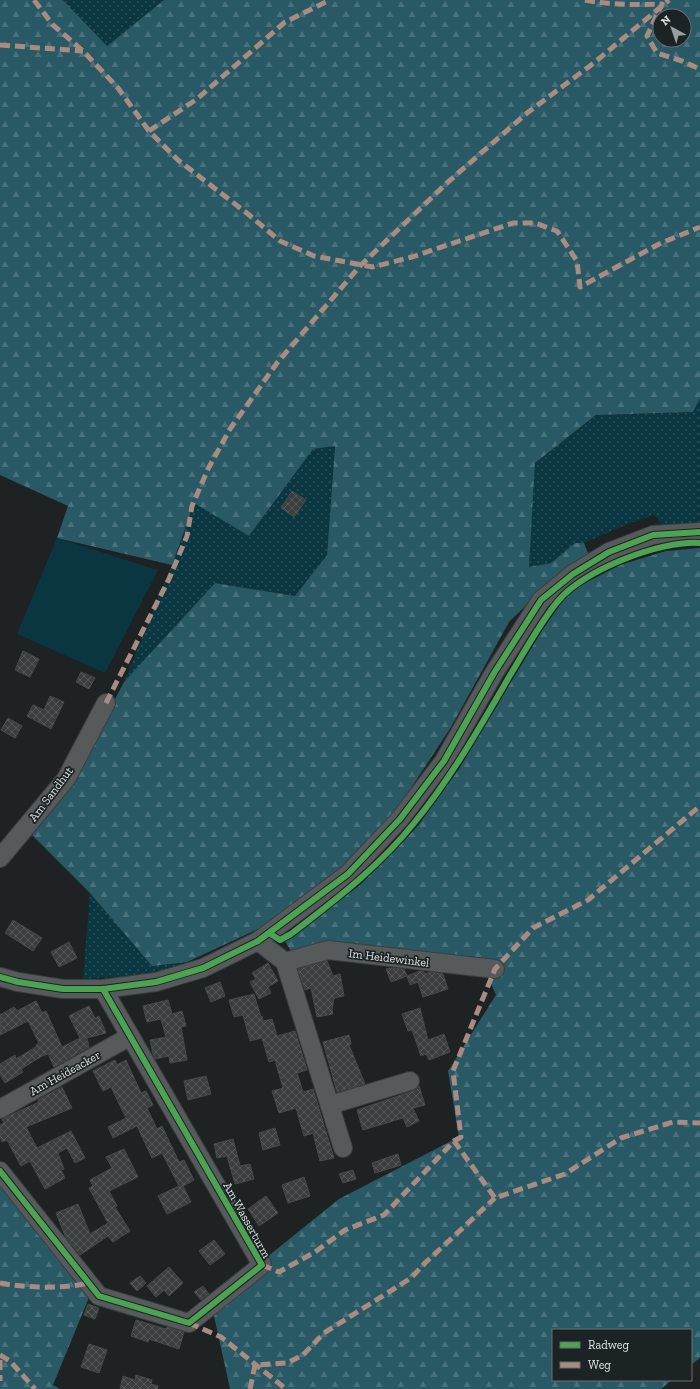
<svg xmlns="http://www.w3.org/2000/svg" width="700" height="1389" font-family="'Zilla Slab',serif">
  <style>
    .grass { fill: url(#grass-dots) }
    .forest { fill: url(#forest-firs); fill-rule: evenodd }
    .green { fill: #093640 }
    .building { fill: url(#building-cross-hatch); stroke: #474a4a }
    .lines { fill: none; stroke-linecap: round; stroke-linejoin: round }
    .minor-casing { stroke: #3b3e3f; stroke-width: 20 }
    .minor { stroke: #575a5b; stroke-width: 18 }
    .quiet { stroke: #a88b81; stroke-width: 5; stroke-dasharray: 10 5; stroke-linecap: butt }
    .cycleway-casing { stroke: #1c2325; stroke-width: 8 }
    .cycleway { stroke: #4ca352; stroke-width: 6 }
    .labels { text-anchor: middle; stroke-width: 3.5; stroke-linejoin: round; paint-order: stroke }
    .street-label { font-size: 12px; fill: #dde1e2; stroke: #1c2325 }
  </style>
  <defs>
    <pattern id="grass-dots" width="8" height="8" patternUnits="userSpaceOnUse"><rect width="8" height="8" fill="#093640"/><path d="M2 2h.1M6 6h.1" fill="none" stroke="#2c535b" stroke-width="1.8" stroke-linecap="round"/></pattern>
    <pattern id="forest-firs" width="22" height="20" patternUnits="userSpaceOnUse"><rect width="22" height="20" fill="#295965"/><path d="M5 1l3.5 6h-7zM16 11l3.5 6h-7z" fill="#48717b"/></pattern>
    <pattern id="building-cross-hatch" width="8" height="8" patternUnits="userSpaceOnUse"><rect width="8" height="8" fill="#3b3e3e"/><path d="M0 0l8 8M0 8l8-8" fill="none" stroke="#575a5a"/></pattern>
  </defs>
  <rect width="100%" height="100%" fill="#1e2223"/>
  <g class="grass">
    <path d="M63,0H164L107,46Z"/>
    <path d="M700,398V524L663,526L654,515L630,523L584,543H575L551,563L529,567L535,463L597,415L693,412Z"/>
    <path d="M335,445L327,555L295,596L215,583L124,682L172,565L194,502L249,536L313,449Z"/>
    <path d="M90,893L152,965L187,962L151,975L83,979Z"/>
  </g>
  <g class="forest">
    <path d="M0,0H63L107,46L164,0H700V398L693,412L596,415L535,463L529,567L551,563L575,543H584L588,553L560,572L509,622L451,727L392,817L340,869L273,922L187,962L152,966L90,893L30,833L73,780L124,682L215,583L295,596L327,555L335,446L313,449L249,536L194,503L172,565L57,538L68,506L0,475ZM660,16H684V40H660Z"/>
    <path d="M700,548V1358L691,1365V1330H553V1380H672L661,1389H230L211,1302L339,1199L459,1137L448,1071L496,995L486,972L328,947L296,959L284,940L359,886L417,827L459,769L543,629L570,591L620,565L666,551Z"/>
    <path d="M0,1179L90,1295L53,1385L60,1389H0Z"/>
  </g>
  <path class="green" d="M57,538L158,570L105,673L17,634Z"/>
  <g class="building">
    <path d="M292,491L306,500L294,517L281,508Z"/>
    <path d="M23,651L39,659L30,677L15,670Z"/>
    <path d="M81,672L95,678L89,689L76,682Z"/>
    <path d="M50,696L64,702L51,729L27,716L33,705L44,710Z"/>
    <path d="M8,718L22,726L15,738L1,730Z"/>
    <path d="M13,920L42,938L33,951L5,933Z"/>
    <path d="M69,942L77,958L59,967L51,952Z"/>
    <path d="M327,961L333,976L340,974L344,996L334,998L332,1009L333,1014L317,1017L311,988L305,990L298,969Z"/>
    <path d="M268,963L278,981L268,987L271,993L259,999L250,982L256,979L252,973Z"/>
    <path d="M391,968L404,969L407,976L391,982L386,969Z"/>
    <path d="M420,971L424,972L425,974L430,972L443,974L448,989L423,997L418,982L410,985L407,976Z"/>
    <path d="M220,982L225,996L211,1002L205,988Z"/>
    <path d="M254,994L261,1017L262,1016L263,1021L272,1019L277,1036L295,1031L307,1070L297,1073L303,1092L313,1089L334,1158L320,1161L313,1133L304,1136L296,1108L279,1113L272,1091L283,1088L275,1060L269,1062L262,1038L250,1041L243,1015L234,1017L229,1000Z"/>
    <path d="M168,1000L172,1014L182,1011L186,1026L181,1027L187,1060L170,1063L169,1056L155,1059L153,1054L150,1040L166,1037L161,1019L147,1022L143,1006Z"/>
    <path d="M36,1001L42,1013L46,1011L62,1047L80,1038L69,1016L89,1006L95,1018L99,1016L106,1033L87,1038L89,1047L54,1067L48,1054L42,1056L21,1069L23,1072L5,1083L0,1074V1064L15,1055L16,1059L37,1046L36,1045L39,1043L28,1021L0,1035V1015L14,1007L17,1011Z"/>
    <path d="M420,1008L428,1040L444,1034L450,1052L429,1060L426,1054L421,1056L412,1030L408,1031L402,1014Z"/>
    <path d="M349,1035L351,1044L349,1045L365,1084L337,1092L323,1042Z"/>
    <path d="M115,1060L117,1065L126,1060L141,1093L146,1091L153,1105L147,1108L157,1129L162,1126L179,1162L184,1160L194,1180L183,1186L191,1202L167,1214L158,1196L179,1186L162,1153L152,1158L137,1126L113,1138L108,1127L126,1118L111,1087L103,1091L93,1071Z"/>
    <path d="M206,1076L211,1094L188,1100L184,1081Z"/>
    <path d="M419,1086L425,1105L413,1108L419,1121L407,1127L403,1118L363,1130L357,1110L413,1091Z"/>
    <path d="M62,1087L72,1108L26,1127L37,1148L71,1131L85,1158L75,1163L67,1148L58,1153L64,1169L61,1170L65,1178L45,1189L30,1161L21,1166L7,1140L2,1142L0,1137V1125L4,1123L2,1119L39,1102L38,1100Z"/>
    <path d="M275,1128L280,1145L263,1150L259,1133Z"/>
    <path d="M233,1139L240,1166L250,1164L254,1179L235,1184L227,1156L217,1158L214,1144Z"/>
    <path d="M124,1149L138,1177L109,1191L117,1206L115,1207L130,1231L113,1242L108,1236L80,1255L66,1238L56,1213L78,1204L90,1234L108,1223L89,1188L93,1186L90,1180L112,1168L106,1157Z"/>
    <path d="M398,1154L401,1165L375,1173L372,1163Z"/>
    <path d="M353,1170L356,1179L343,1183L339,1174Z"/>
    <path d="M304,1177L310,1196L288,1203L282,1185Z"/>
    <path d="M266,1196L278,1213L259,1226L248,1209Z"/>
    <path d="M214,1240L225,1254L210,1265L199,1251Z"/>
    <path d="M169,1267L183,1283L169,1296L164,1290L156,1297L147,1286Z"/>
    <path d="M140,1276L146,1283L137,1291L130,1283Z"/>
    <path d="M203,1286L209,1294L201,1300L194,1292Z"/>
    <path d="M88,1304L99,1308L95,1319L84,1315Z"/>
    <path d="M136,1320L166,1329L167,1327L184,1332L179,1349L149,1339L148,1342L131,1336Z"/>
    <path d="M89,1344L107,1350L99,1373L81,1367Z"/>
    <path d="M136,1375L152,1380L151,1384L158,1386L157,1389H120L123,1376L135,1380Z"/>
  </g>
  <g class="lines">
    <defs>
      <g id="minor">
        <path d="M0,858L66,779L106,703"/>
        <path d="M258,941L285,962L343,1148"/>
        <path d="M285,962L328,950L495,969"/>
        <path d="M0,977L18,982L63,989H103L156,982L203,968L258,941L348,874L400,819L444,761L494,673L541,600L573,574L609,552L653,535L700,532"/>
        <path d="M330,1105L410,1081"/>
        <path d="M0,1109L129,1037"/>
        <path d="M0,1171L99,1296L189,1323L262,1265L103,989"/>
      </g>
    </defs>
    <use href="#minor" class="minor-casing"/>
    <use href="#minor" class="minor"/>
    <g class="quiet">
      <path d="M34,0L53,25L83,51L118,88L149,131L178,160L248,214L280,241L314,256L373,267L412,257L513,223H535L557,231L577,261L580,287L659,244L700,227"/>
      <path d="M585,0C611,5 636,5 662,4L647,36L657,53L682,61L700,69"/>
      <path d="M0,45L83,51"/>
      <path d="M149,131L197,99L285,22L330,0"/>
      <path d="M106,703L169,579L187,536L192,506L208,469L230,429L277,363L360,266L448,182L527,113L595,62L669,0"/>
      <path d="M454,1141L461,1137L453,1071L495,969L533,928L588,900L700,806"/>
      <path d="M262,1265L279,1272L315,1252L345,1230L384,1215L454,1141L495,1198L565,1174L621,1138L673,1122L700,1123"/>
      <path d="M0,1283C25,1288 64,1289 88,1283"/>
      <path d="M189,1323L221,1337L286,1389"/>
      <path d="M0,1355L10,1361L35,1389"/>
      <path d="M0,1360V1381"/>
      <path d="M250,1389L255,1365L287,1363L303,1355L324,1333L411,1278L425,1263L495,1198"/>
    </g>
    <defs>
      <g id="cycleway">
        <path d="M269,933L280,940L291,934C335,900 379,867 414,823C451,778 480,727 509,677C525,651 539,624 558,601C583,570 661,540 700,543"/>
        <path d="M0,977L18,982L63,989H103L156,982L203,968L258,941L348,874L400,819L444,761L494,673L541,600L573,574L609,552L653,535L700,532"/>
        <path d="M0,1171L99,1296L189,1323L262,1265L103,989"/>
      </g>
    </defs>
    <use href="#cycleway" class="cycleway-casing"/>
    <use href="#cycleway" class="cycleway"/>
  </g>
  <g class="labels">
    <g class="street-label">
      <text transform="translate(51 794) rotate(-53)" y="4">Am Sandhut</text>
      <text transform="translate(389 958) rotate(7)" y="4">Im Heidewinkel</text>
      <text transform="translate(65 1073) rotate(-29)" y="4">Am Heideacker</text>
      <text transform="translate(247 1220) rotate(61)" y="4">Am Wasserturm</text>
    </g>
  </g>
  <rect x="552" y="1329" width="140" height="52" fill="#1c2325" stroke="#696f71"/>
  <rect x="560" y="1342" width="20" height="6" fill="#4ca352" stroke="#696f71"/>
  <text x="588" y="1349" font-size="12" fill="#dde1e2">Radweg</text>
  <rect x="560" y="1362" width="20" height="6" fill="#a88b81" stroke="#696f71"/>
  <text x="588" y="1369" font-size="12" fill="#dde1e2">Weg</text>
  <g transform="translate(672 28) rotate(320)"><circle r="19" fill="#1c2325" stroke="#696f71"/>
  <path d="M0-3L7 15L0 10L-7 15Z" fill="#9a9e9f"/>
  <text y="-6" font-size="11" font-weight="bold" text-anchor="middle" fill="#dde1e2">N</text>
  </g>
</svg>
